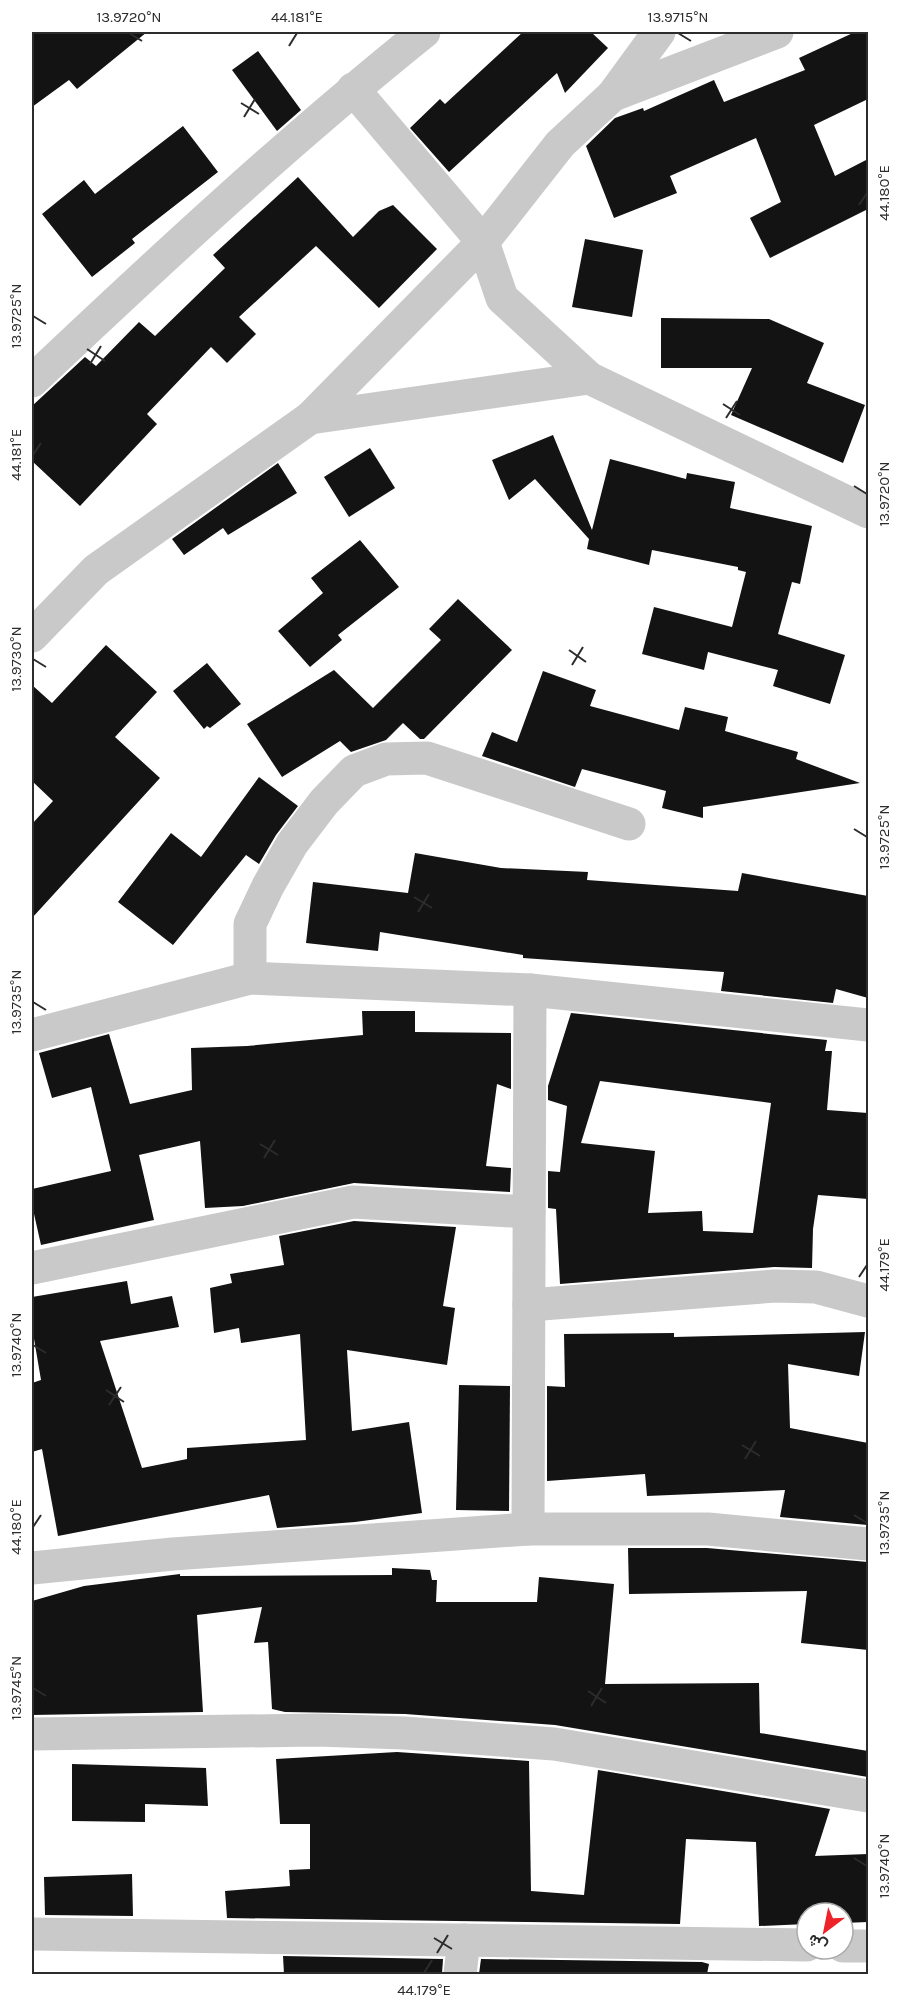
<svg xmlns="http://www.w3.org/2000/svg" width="900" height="2006" font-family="Karla,Vazirmatn,sans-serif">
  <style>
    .building { fill: #131313; fill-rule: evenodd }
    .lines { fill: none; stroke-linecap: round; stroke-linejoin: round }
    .minor { stroke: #c9c9c9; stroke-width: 33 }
    .ticks { fill: none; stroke: #2c2c2c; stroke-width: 2 }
    .neatline { fill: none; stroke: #2c2c2c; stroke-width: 2 }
    .ticks-label { font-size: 15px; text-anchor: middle; fill: #2c2c2c }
  </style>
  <rect width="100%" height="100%" fill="#fff"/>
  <g class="building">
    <path d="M32,32H147L77,89L69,80L32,107Z"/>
    <path d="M523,32H591L608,48L565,93L557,73L449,172L410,128L440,99L445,104Z"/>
    <path d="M855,32H868V99L814,125L835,176L868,159V209L770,258L750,218L781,202L756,138L670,176L677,193L614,218L586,146L615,118L643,108L644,111L714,80L724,102L805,70L799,58Z"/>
    <path d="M258,51L301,110L277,131L232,70Z"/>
    <path d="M183,126L218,172L132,239L135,243L92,277L42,214L84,180L95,194Z"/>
    <path d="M298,177L353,237L379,211L393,205L437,249L379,308L316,246L239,317L256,334L227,363L211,347L147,414L157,424L80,506L32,461V406L85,357L96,366L139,322L155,336L225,268L213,255Z"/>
    <path d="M585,239L643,250L632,317L572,307Z"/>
    <path d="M661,318L769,319L824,343L807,383L865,405L843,463L731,415L752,368H661Z"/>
    <path d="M553,435L592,530L610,459L686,479L687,473L735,482L730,508L812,526L800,584L792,582L778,634L845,655L830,704L773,686L778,670L708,652L704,670L642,654L654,607L732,627L746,572L738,570V567L652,550L649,565L587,549L589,539L535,479L509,500L492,460Z"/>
    <path d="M370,448L395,488L349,517L324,477Z"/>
    <path d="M278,463L297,493L228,535L223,528L184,555L172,539Z"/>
    <path d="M360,540L399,587L338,635L342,640L310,667L278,631L323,593L311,578Z"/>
    <path d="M458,599L512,650L424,739H420L403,723L386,740L351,752L340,741L282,777L247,724L334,670L373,708L441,640L429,629Z"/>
    <path d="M106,645L157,692L115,737L160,778L32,918V824L53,801L32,781V685L52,703Z"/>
    <path d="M207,663L241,704L210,728L207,726L204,729L173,691Z"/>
    <path d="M543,671L596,690L590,706L679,730L685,707L728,717L725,731L798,752L796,759L860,783L703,807V818L662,808L666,791L582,769L575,787L482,756L492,732L517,742Z"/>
    <path d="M259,777L298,806L276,835L259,864L246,855L173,945L118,902L171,833L201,857Z"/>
    <path d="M415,853L501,868L588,872L587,880L738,891L742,873L868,896V998L836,989L833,1003L721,991L724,972L523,958V955L380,932L378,951L306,943L313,882L408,893Z"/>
    <path d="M362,1011H415V1032L511,1033V1089L497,1084L486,1166L511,1168L510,1192L354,1183L243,1206L205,1208L200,1141L139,1155L154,1220L41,1245L32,1205V1189L111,1171L91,1087L52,1098L39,1053L109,1034L130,1104L192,1090L191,1048L247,1046L363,1035Z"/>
    <path d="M571,1013L827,1040L825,1051H832L827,1110L868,1113V1199L818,1195L813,1229L812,1268L774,1267L560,1284L556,1209L548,1208V1171L560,1172L567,1106L548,1100V1086ZM600,1081L771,1103L753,1233L703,1231L702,1211L648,1213L655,1151L581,1143Z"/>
    <path d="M354,1221L456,1227L443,1306L455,1308L447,1365L347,1350L352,1431L409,1422L422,1513L355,1522L277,1528L269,1495L58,1536L42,1449L32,1452V1383L41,1380L32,1327V1297L127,1281L131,1304L172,1296L179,1327L100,1341L142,1468L187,1459V1448L306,1440L300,1334L241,1343L239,1328L214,1333L210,1288L232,1283L230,1274L284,1265L279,1236Z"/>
    <path d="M865,1332L859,1376L788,1364L790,1428L868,1443V1525L780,1517L785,1490L647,1496L645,1474L547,1481V1386L565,1387L564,1334L674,1333V1337Z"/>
    <path d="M459,1385L510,1386L509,1511L456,1510Z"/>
    <path d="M628,1548H707L868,1562V1650L801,1643L807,1591L629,1594Z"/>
    <path d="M392,1568L430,1570L432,1580H437L436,1602H537L539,1577L614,1584L605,1684L759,1683L760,1733L868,1751V1777L555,1725L405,1714L285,1712L272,1709L268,1642L254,1643L262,1607L197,1615L203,1712L32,1715V1601L84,1586L180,1574V1576L392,1575Z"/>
    <path d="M397,1752L529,1761L531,1891L584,1895L598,1770L830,1809L815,1856L868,1854V1922L843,1923V1913H807V1924L759,1926L756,1842L686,1839L680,1924L227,1918L225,1891L290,1886L289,1870L310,1869V1824H280L276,1759Z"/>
    <path d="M72,1764L206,1768L208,1806L145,1804V1822L72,1821Z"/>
    <path d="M132,1874L133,1916L45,1915L44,1877Z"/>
    <path d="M283,1956L443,1959L442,1974H284Z"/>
    <path d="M481,1959L702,1962L709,1964L707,1974H479Z"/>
  </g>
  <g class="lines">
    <g class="minor">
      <path d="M353,89L483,242L502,298L589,378L868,512"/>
      <path d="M613,95L659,32"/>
      <path d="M32,381C159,261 287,142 424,32"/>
      <path d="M310,418L589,378"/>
      <path d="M32,636L96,570L310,418L483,242L560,144L613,95L777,32"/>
      <path d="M250,978V924L268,886L292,844L324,802L354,771L386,759L427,758L629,824"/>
      <path d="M32,1035L250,978L530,990L868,1025"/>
      <path d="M32,1268L353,1202L529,1212"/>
      <path d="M529,1305L775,1286L816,1287L868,1301"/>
      <path d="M528,1529L530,990"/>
      <path d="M32,1568L173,1554L528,1529H708L868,1544"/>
      <path d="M32,1734L317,1730L404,1733L554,1744L868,1796"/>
      <path d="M32,1934L807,1945"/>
      <path d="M843,1946H868"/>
      <path d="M460,1974L464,1940"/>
    </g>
  </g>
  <path class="ticks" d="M129,33L142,41M678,33L691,41M289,46L297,33M241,103L259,114M244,117L255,99M859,205L867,193M33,316L46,324M87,349L105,361M90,364L101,346M723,404L740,415M726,418L737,401M33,455L41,443M854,486L867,494M569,650L586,662M33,659L46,667M572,665L583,647M854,829L867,837M414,897L432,908M418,912L429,894M33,1002L46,1010M260,1144L278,1155M264,1158L275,1140M859,1277L867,1265M33,1345L46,1353M106,1390L124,1402M109,1405L121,1387M742,1445L760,1456M745,1459L756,1441M854,1515L867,1523M33,1527L41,1515M33,1688L46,1696M588,1691L606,1703M591,1706L602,1688M854,1858L867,1866M434,1938L452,1949M437,1953L448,1935M424,1973L432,1960"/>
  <rect width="900" height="2006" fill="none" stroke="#ffffff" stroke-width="66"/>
  <g transform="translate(825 1931) rotate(212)"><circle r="28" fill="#ffffff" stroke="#ababab" stroke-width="1.5"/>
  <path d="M0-4.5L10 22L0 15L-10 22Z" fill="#ee2229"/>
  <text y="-9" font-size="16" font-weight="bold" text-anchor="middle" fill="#2c2c2c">ش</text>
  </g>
  <rect x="33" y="33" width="834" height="1940" class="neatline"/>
  <g class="ticks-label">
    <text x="129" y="22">13.9720°N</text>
    <text x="297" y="22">44.181°E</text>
    <text x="678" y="22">13.9715°N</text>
    <text transform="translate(884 193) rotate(-90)" y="5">44.180°E</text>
    <text transform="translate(16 316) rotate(-90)" y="5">13.9725°N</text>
    <text transform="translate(16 455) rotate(-90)" y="5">44.181°E</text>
    <text transform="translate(884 494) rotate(-90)" y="5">13.9720°N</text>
    <text transform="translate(16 659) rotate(-90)" y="5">13.9730°N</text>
    <text transform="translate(884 837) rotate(-90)" y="5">13.9725°N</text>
    <text transform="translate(16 1002) rotate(-90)" y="5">13.9735°N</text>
    <text transform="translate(884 1265) rotate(-90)" y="5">44.179°E</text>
    <text transform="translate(16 1345) rotate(-90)" y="5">13.9740°N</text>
    <text transform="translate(884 1523) rotate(-90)" y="5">13.9735°N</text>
    <text transform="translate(16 1527) rotate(-90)" y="5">44.180°E</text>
    <text transform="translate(16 1688) rotate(-90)" y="5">13.9745°N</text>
    <text transform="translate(884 1866) rotate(-90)" y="5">13.9740°N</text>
    <text x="424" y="1995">44.179°E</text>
  </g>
</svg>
